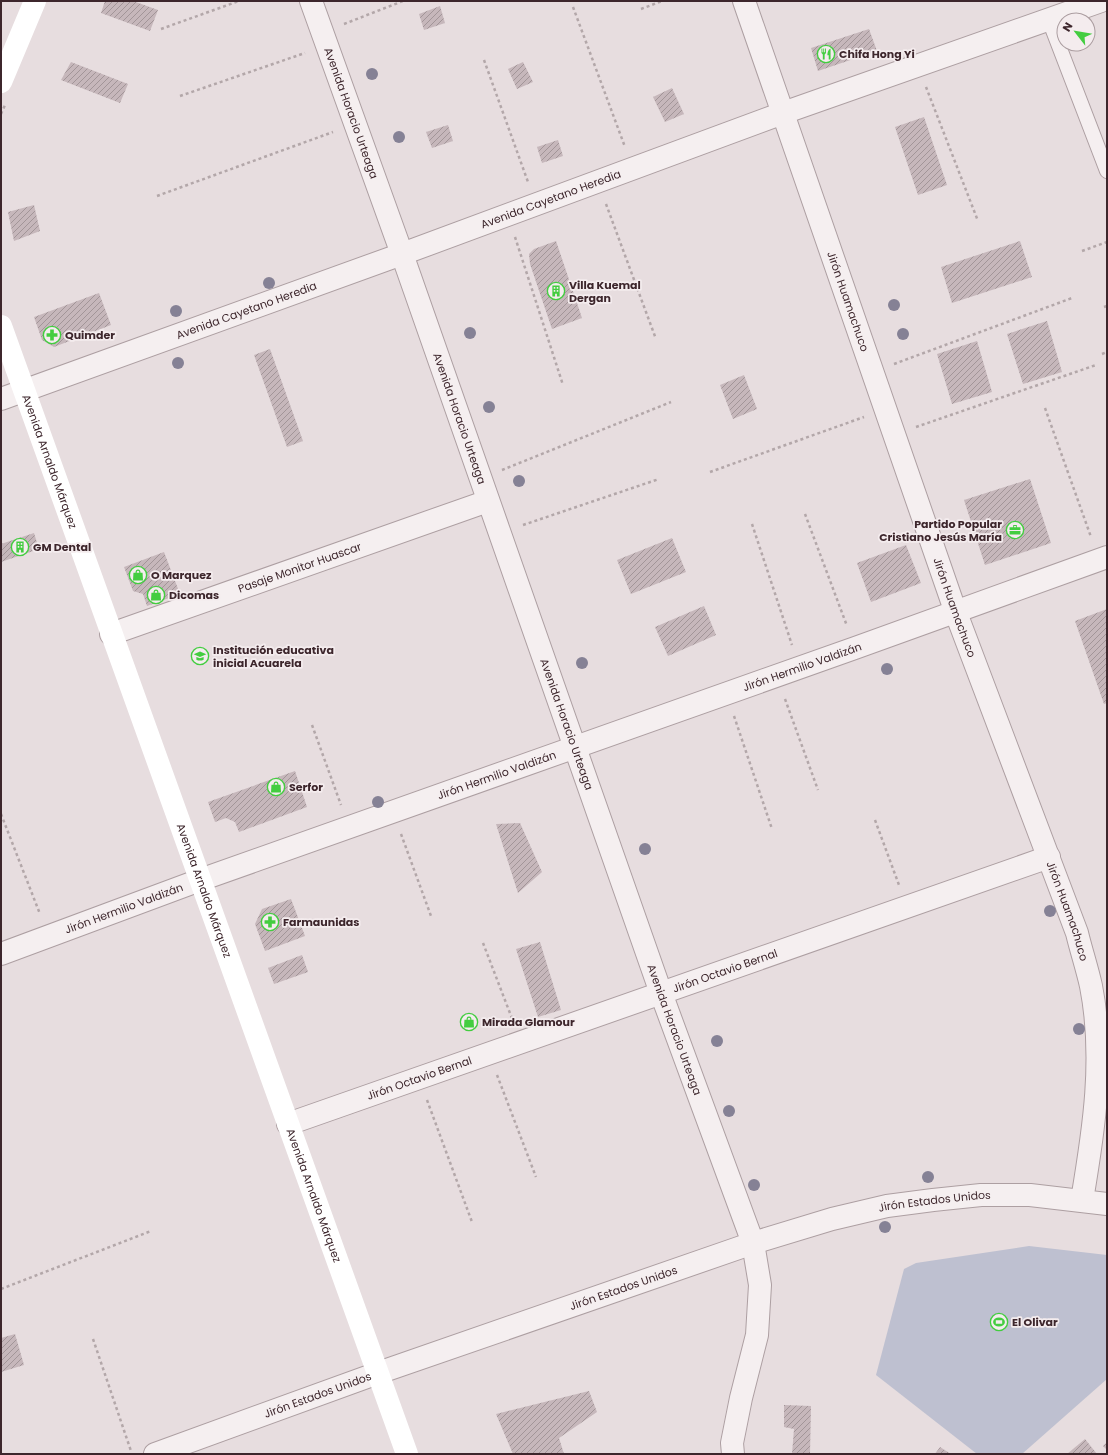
<svg xmlns="http://www.w3.org/2000/svg" width="1108" height="1455" font-family="Poppins,sans-serif">
  <style>
    .garden { fill: #bec0d0 }
    .building { fill: url(#building-hatch) }
    .lines { fill: none; stroke-linecap: round; stroke-linejoin: round }
    .lane-casing { stroke: #ad9fa2; stroke-width: 16 }
    .street-casing { stroke: #ad9fa2; stroke-width: 24 }
    .path { stroke: #b3a7a9; stroke-width: 2.5; stroke-dasharray: 3 3; stroke-linecap: butt }
    .lane { stroke: #f5eff0; stroke-width: 14 }
    .street { stroke: #f5eff0; stroke-width: 22 }
    .secondary { stroke: #fff; stroke-width: 22 }
    .tree { fill: #858195 }
    .labels { text-anchor: middle; stroke-width: 3.5; stroke-linejoin: round; paint-order: stroke }
    .poi-label { font-size: 11px; font-weight: bold; fill: #3d262c; stroke: #f4ecee; text-anchor: start }
    .street-label { font-size: 11px; fill: #3d262c; stroke: #f4ecee }
  </style>
  <defs>
    <pattern id="building-hatch" width="6" height="6" patternUnits="userSpaceOnUse"><rect width="6" height="6" fill="#c6b7bb"/><path d="M-1 1l2-2M0 6l6-6M5 7l2-2" fill="none" stroke="#a29598"/></pattern>
  </defs>
  <rect width="100%" height="100%" fill="#e7dddf"/>
  <path class="garden" d="M1029,1246L1107,1255V1379L1022,1454H977L876,1375L904,1269L916,1263Z"/>
  <g class="building">
    <path d="M105,1H133L158,10L150,31L101,13Z"/>
    <path d="M440,6L445,23L424,30L419,14Z"/>
    <path d="M869,29L877,51L818,71L811,48Z"/>
    <path d="M71,62L128,84L120,103L61,80Z"/>
    <path d="M523,62L533,82L517,89L508,69Z"/>
    <path d="M672,88L684,114L665,122L653,97Z"/>
    <path d="M924,117L947,185L918,195L895,127Z"/>
    <path d="M448,125L453,141L432,148L426,132Z"/>
    <path d="M558,140L563,156L542,163L537,147Z"/>
    <path d="M34,205L40,231L14,241L8,212Z"/>
    <path d="M556,241L582,318L552,329L530,264L529,254L534,249Z"/>
    <path d="M1020,241L1032,277L952,303L941,267Z"/>
    <path d="M99,293L111,325L54,347L42,340L34,317Z"/>
    <path d="M1047,321L1062,372L1023,384L1007,334Z"/>
    <path d="M977,341L992,392L952,404L937,354Z"/>
    <path d="M270,349L303,441L287,447L254,355Z"/>
    <path d="M744,375L757,409L733,419L720,385Z"/>
    <path d="M1030,479L1051,543L985,565L964,500Z"/>
    <path d="M34,533L39,549L1,562V544Z"/>
    <path d="M672,538L686,572L631,594L617,560Z"/>
    <path d="M906,545L921,583L871,602L857,563Z"/>
    <path d="M164,552L180,594L147,606L143,594L133,591L124,567Z"/>
    <path d="M704,606L716,635L668,656L655,627Z"/>
    <path d="M1107,609V703L1104,704L1075,621Z"/>
    <path d="M295,771L307,807L239,832L235,822L226,818L215,822L208,802Z"/>
    <path d="M520,823L542,872L518,893L496,824Z"/>
    <path d="M291,899L305,936L265,951L255,924L262,909Z"/>
    <path d="M540,942L561,1010L538,1017L516,949Z"/>
    <path d="M302,955L308,972L274,984L268,968Z"/>
    <path d="M15,1334L24,1365L1,1372V1338Z"/>
    <path d="M589,1391L597,1412L559,1438L564,1454H513L496,1414Z"/>
    <path d="M784,1405L811,1406L810,1454H792L794,1429L784,1427Z"/>
    <path d="M1085,1439L1097,1454H1067Z"/>
    <path d="M1107,1442V1450L1103,1446Z"/>
    <path d="M940,1447L951,1454H935Z"/>
  </g>
  <g class="lines">
    <defs>
      <path id="lane" d="M1049,20L1107,171"/>
      <g id="street">
        <path id="s1" d="M311,1L402,254L661,993L753,1243L760,1285L757,1335L741,1398L732,1443L733,1454"/>
        <path id="s2" d="M744,1L956,613L1077,933C1081,950 1087,968 1091,986C1105,1057 1094,1129 1082,1200"/>
        <path id="s3" d="M1,399L402,254L783,113L1101,1"/>
        <path id="s4" d="M111,634L488,501"/>
        <path id="s5" d="M1,954L200,880L855,648L1107,557"/>
        <path id="s6" d="M288,1124L1049,857"/>
        <path id="s7" d="M155,1454L378,1373L753,1243L832,1219L887,1206L933,1200L981,1195H1030L1107,1204"/>
      </g>
    </defs>
    <use href="#lane" class="lane-casing"/>
    <use href="#street" class="street-casing"/>
    <g class="path">
      <path d="M573,7L625,147"/>
      <path d="M641,9L662,1"/>
      <path d="M344,24L403,1"/>
      <path d="M161,29L239,1"/>
      <path d="M484,60L528,182"/>
      <path d="M926,87L978,221"/>
      <path d="M180,96L305,53"/>
      <path d="M1,114L5,105"/>
      <path d="M157,196L333,132"/>
      <path d="M606,204L656,339"/>
      <path d="M515,237L563,385"/>
      <path d="M1082,251L1107,242"/>
      <path d="M1104,307L1107,306"/>
      <path d="M1102,354L1107,352"/>
      <path d="M894,364L1072,298"/>
      <path d="M1045,408L1091,537"/>
      <path d="M916,427L1096,365"/>
      <path d="M502,470L671,402"/>
      <path d="M710,472L864,417"/>
      <path d="M805,514L847,626"/>
      <path d="M752,524L792,645"/>
      <path d="M523,525L659,479"/>
      <path d="M785,699L818,790"/>
      <path d="M734,716L772,829"/>
      <path d="M312,725L341,805"/>
      <path d="M1,814L40,914"/>
      <path d="M875,820L899,885"/>
      <path d="M401,834L431,916"/>
      <path d="M483,943L513,1021"/>
      <path d="M497,1075L536,1177"/>
      <path d="M427,1100L472,1222"/>
      <path d="M1,1289L151,1231"/>
      <path d="M93,1339L131,1451"/>
    </g>
    <use href="#lane" class="lane"/>
    <use href="#street" class="street"/>
    <g class="secondary">
      <path d="M1,82L35,1"/>
      <path id="s8" d="M1,326L407,1454"/>
    </g>
  </g>
  <g class="tree">
    <circle cx="372" cy="74" r="6"/>
    <circle cx="399" cy="137" r="6"/>
    <circle cx="269" cy="283" r="6"/>
    <circle cx="894" cy="305" r="6"/>
    <circle cx="176" cy="311" r="6"/>
    <circle cx="470" cy="333" r="6"/>
    <circle cx="903" cy="334" r="6"/>
    <circle cx="178" cy="363" r="6"/>
    <circle cx="489" cy="407" r="6"/>
    <circle cx="519" cy="481" r="6"/>
    <circle cx="582" cy="663" r="6"/>
    <circle cx="887" cy="669" r="6"/>
    <circle cx="378" cy="802" r="6"/>
    <circle cx="645" cy="849" r="6"/>
    <circle cx="1050" cy="911" r="6"/>
    <circle cx="1079" cy="1029" r="6"/>
    <circle cx="717" cy="1041" r="6"/>
    <circle cx="729" cy="1111" r="6"/>
    <circle cx="928" cy="1177" r="6"/>
    <circle cx="754" cy="1185" r="6"/>
    <circle cx="885" cy="1227" r="6"/>
  </g>
  <defs>
    <symbol id="restaurant-ring" viewBox="-11 -11 22 22"><circle r="9.5" fill="#f4ecee" stroke="#43cd40" stroke-width="1.5"/><path d="M-5-6h1v4h1v-4h1v4h1v-4h1v5L-1.5 .5V6h-2V.5L-5-1ZM5-6V6H3V1.5H1.5Q1.5-4 5-6Z" fill="#43cd40"/></symbol>
    <symbol id="building-ring" viewBox="-11 -11 22 22"><circle r="9.5" fill="#f4ecee" stroke="#43cd40" stroke-width="1.5"/><path d="M-4-6H4V6H1V3H-1V6H-4ZM-2.5-4.3h1.7v1.8h-1.7ZM.8-4.3h1.7v1.8H.8ZM-2.5-1h1.7V.8h-1.7ZM.8-1h1.7V.8H.8Z" fill="#43cd40"/></symbol>
    <symbol id="pharmacy-ring" viewBox="-11 -11 22 22"><circle r="9.5" fill="#f4ecee" stroke="#43cd40" stroke-width="1.5"/><path d="M-2-6h4v4h4v4h-4v4h-4v-4h-4v-4h4Z" fill="#43cd40"/></symbol>
    <symbol id="office-ring" viewBox="-11 -11 22 22"><circle r="9.5" fill="#f4ecee" stroke="#43cd40" stroke-width="1.5"/><path d="M-6-3h4V-5.5h4V-3h4V5H-6ZM-1-4.5V-3h2v-1.5ZM-6 0V1H6V0Z" fill="#43cd40"/></symbol>
    <symbol id="shop-ring" viewBox="-11 -11 22 22"><circle r="9.5" fill="#f4ecee" stroke="#43cd40" stroke-width="1.5"/><path d="M-5-2.5h2.3a2.7 3.5 0 0 1 5.4 0H5L5.5 6h-11ZM-1.5-2.5h3a1.5 2.3 0 0 0-3 0Z" fill="#43cd40"/></symbol>
    <symbol id="school-ring" viewBox="-11 -11 22 22"><circle r="9.5" fill="#f4ecee" stroke="#43cd40" stroke-width="1.5"/><path d="M0-5L7-2L0 1L-7-2ZM-4 1L0 2.5L4 1V4Q0 6-4 4Z" fill="#43cd40"/></symbol>
    <symbol id="stadium-ring" viewBox="-11 -11 22 22"><circle r="9.5" fill="#f4ecee" stroke="#43cd40" stroke-width="1.5"/><path d="M0-5a6.5 5 0 1 0 0 10a6.5 5 0 1 0 0-10ZM-3.5-1.8h7v3.6h-7Z" fill="#43cd40"/></symbol>
  </defs>
  <g fill-rule="evenodd">
    <use href="#restaurant-ring" x="816" y="44" width="20" height="20"/>
    <use href="#building-ring" x="546" y="281" width="20" height="20"/>
    <use href="#pharmacy-ring" x="42" y="325" width="20" height="20"/>
    <use href="#office-ring" x="1005" y="520" width="20" height="20"/>
    <use href="#building-ring" x="10" y="537" width="20" height="20"/>
    <use href="#shop-ring" x="128" y="565" width="20" height="20"/>
    <use href="#shop-ring" x="146" y="585" width="20" height="20"/>
    <use href="#school-ring" x="190" y="646" width="20" height="20"/>
    <use href="#shop-ring" x="266" y="777" width="20" height="20"/>
    <use href="#pharmacy-ring" x="260" y="912" width="20" height="20"/>
    <use href="#shop-ring" x="459" y="1012" width="20" height="20"/>
    <use href="#stadium-ring" x="989" y="1312" width="20" height="20"/>
  </g>
  <g class="labels">
    <g class="poi-label">
      <text x="839" y="58">Chifa Hong Yi</text>
      <text x="569" y="289">Villa Kuemal<tspan x="569" dy="13">Dergan</tspan></text>
      <text x="65" y="339">Quimder</text>
      <text x="1002" y="528" text-anchor="end">Partido Popular<tspan x="1002" dy="13">Cristiano Jesús María</tspan></text>
      <text x="33" y="551">GM Dental</text>
      <text x="151" y="579">O Marquez</text>
      <text x="169" y="599">Dicomas</text>
      <text x="213" y="654">Institución educativa<tspan x="213" dy="13">inicial Acuarela</tspan></text>
      <text x="289" y="791">Serfor</text>
      <text x="283" y="926">Farmaunidas</text>
      <text x="482" y="1026">Mirada Glamour</text>
      <text x="1012" y="1326">El Olivar</text>
    </g>
    <g class="street-label">
      <text dy="4" stroke="none"><textPath href="#s1" startOffset="119">Avenida Horacio Urteaga</textPath></text>
      <text dy="4" stroke="none"><textPath href="#s3" startOffset="585">Avenida Cayetano Heredia</textPath></text>
      <text dy="4" stroke="none"><textPath href="#s2" startOffset="318">Jirón Huamachuco</textPath></text>
      <text dy="4" stroke="none"><textPath href="#s3" startOffset="261">Avenida Cayetano Heredia</textPath></text>
      <text dy="4" stroke="none"><textPath href="#s1" startOffset="443">Avenida Horacio Urteaga</textPath></text>
      <text dy="4" stroke="none"><textPath href="#s8" startOffset="144">Avenida Arnaldo Márquez</textPath></text>
      <text dy="4" stroke="none"><textPath href="#s4" startOffset="200">Pasaje Monitor Huascar</textPath></text>
      <text dy="4" stroke="none"><textPath href="#s2" startOffset="642">Jirón Huamachuco</textPath></text>
      <text dy="4" stroke="none"><textPath href="#s5" startOffset="851">Jirón Hermilio Valdizán</textPath></text>
      <text dy="4" stroke="none"><textPath href="#s1" startOffset="767">Avenida Horacio Urteaga</textPath></text>
      <text dy="4" stroke="none"><textPath href="#s5" startOffset="527">Jirón Hermilio Valdizán</textPath></text>
      <text dy="4" stroke="none"><textPath href="#s8" startOffset="600">Avenida Arnaldo Márquez</textPath></text>
      <text dy="4" stroke="none"><textPath href="#s5" startOffset="131">Jirón Hermilio Valdizán</textPath></text>
      <text dy="4" stroke="none"><textPath href="#s2" startOffset="966">Jirón Huamachuco</textPath></text>
      <text dy="4" stroke="none"><textPath href="#s6" startOffset="463">Jirón Octavio Bernal</textPath></text>
      <text dy="4" stroke="none"><textPath href="#s1" startOffset="1091">Avenida Horacio Urteaga</textPath></text>
      <text dy="4" stroke="none"><textPath href="#s6" startOffset="139">Jirón Octavio Bernal</textPath></text>
      <text dy="4" stroke="none"><textPath href="#s8" startOffset="924">Avenida Arnaldo Márquez</textPath></text>
      <text dy="4" stroke="none"><textPath href="#s7" startOffset="821">Jirón Estados Unidos</textPath></text>
      <text dy="4" stroke="none"><textPath href="#s7" startOffset="497">Jirón Estados Unidos</textPath></text>
      <text dy="4" stroke="none"><textPath href="#s7" startOffset="173">Jirón Estados Unidos</textPath></text>
    </g>
  </g>
  <rect width="1108" height="1455" fill="none" stroke="#3d262c" stroke-width="4"/>
  <g transform="translate(1076 32) rotate(301)"><circle r="19" fill="#f4ecee" stroke="#ab9da0"/>
  <path d="M0-3L7 15L0 10L-7 15Z" fill="#43cd40"/>
  <text y="-6" font-size="11" font-weight="bold" text-anchor="middle" fill="#3d262c">N</text>
  </g>
</svg>
